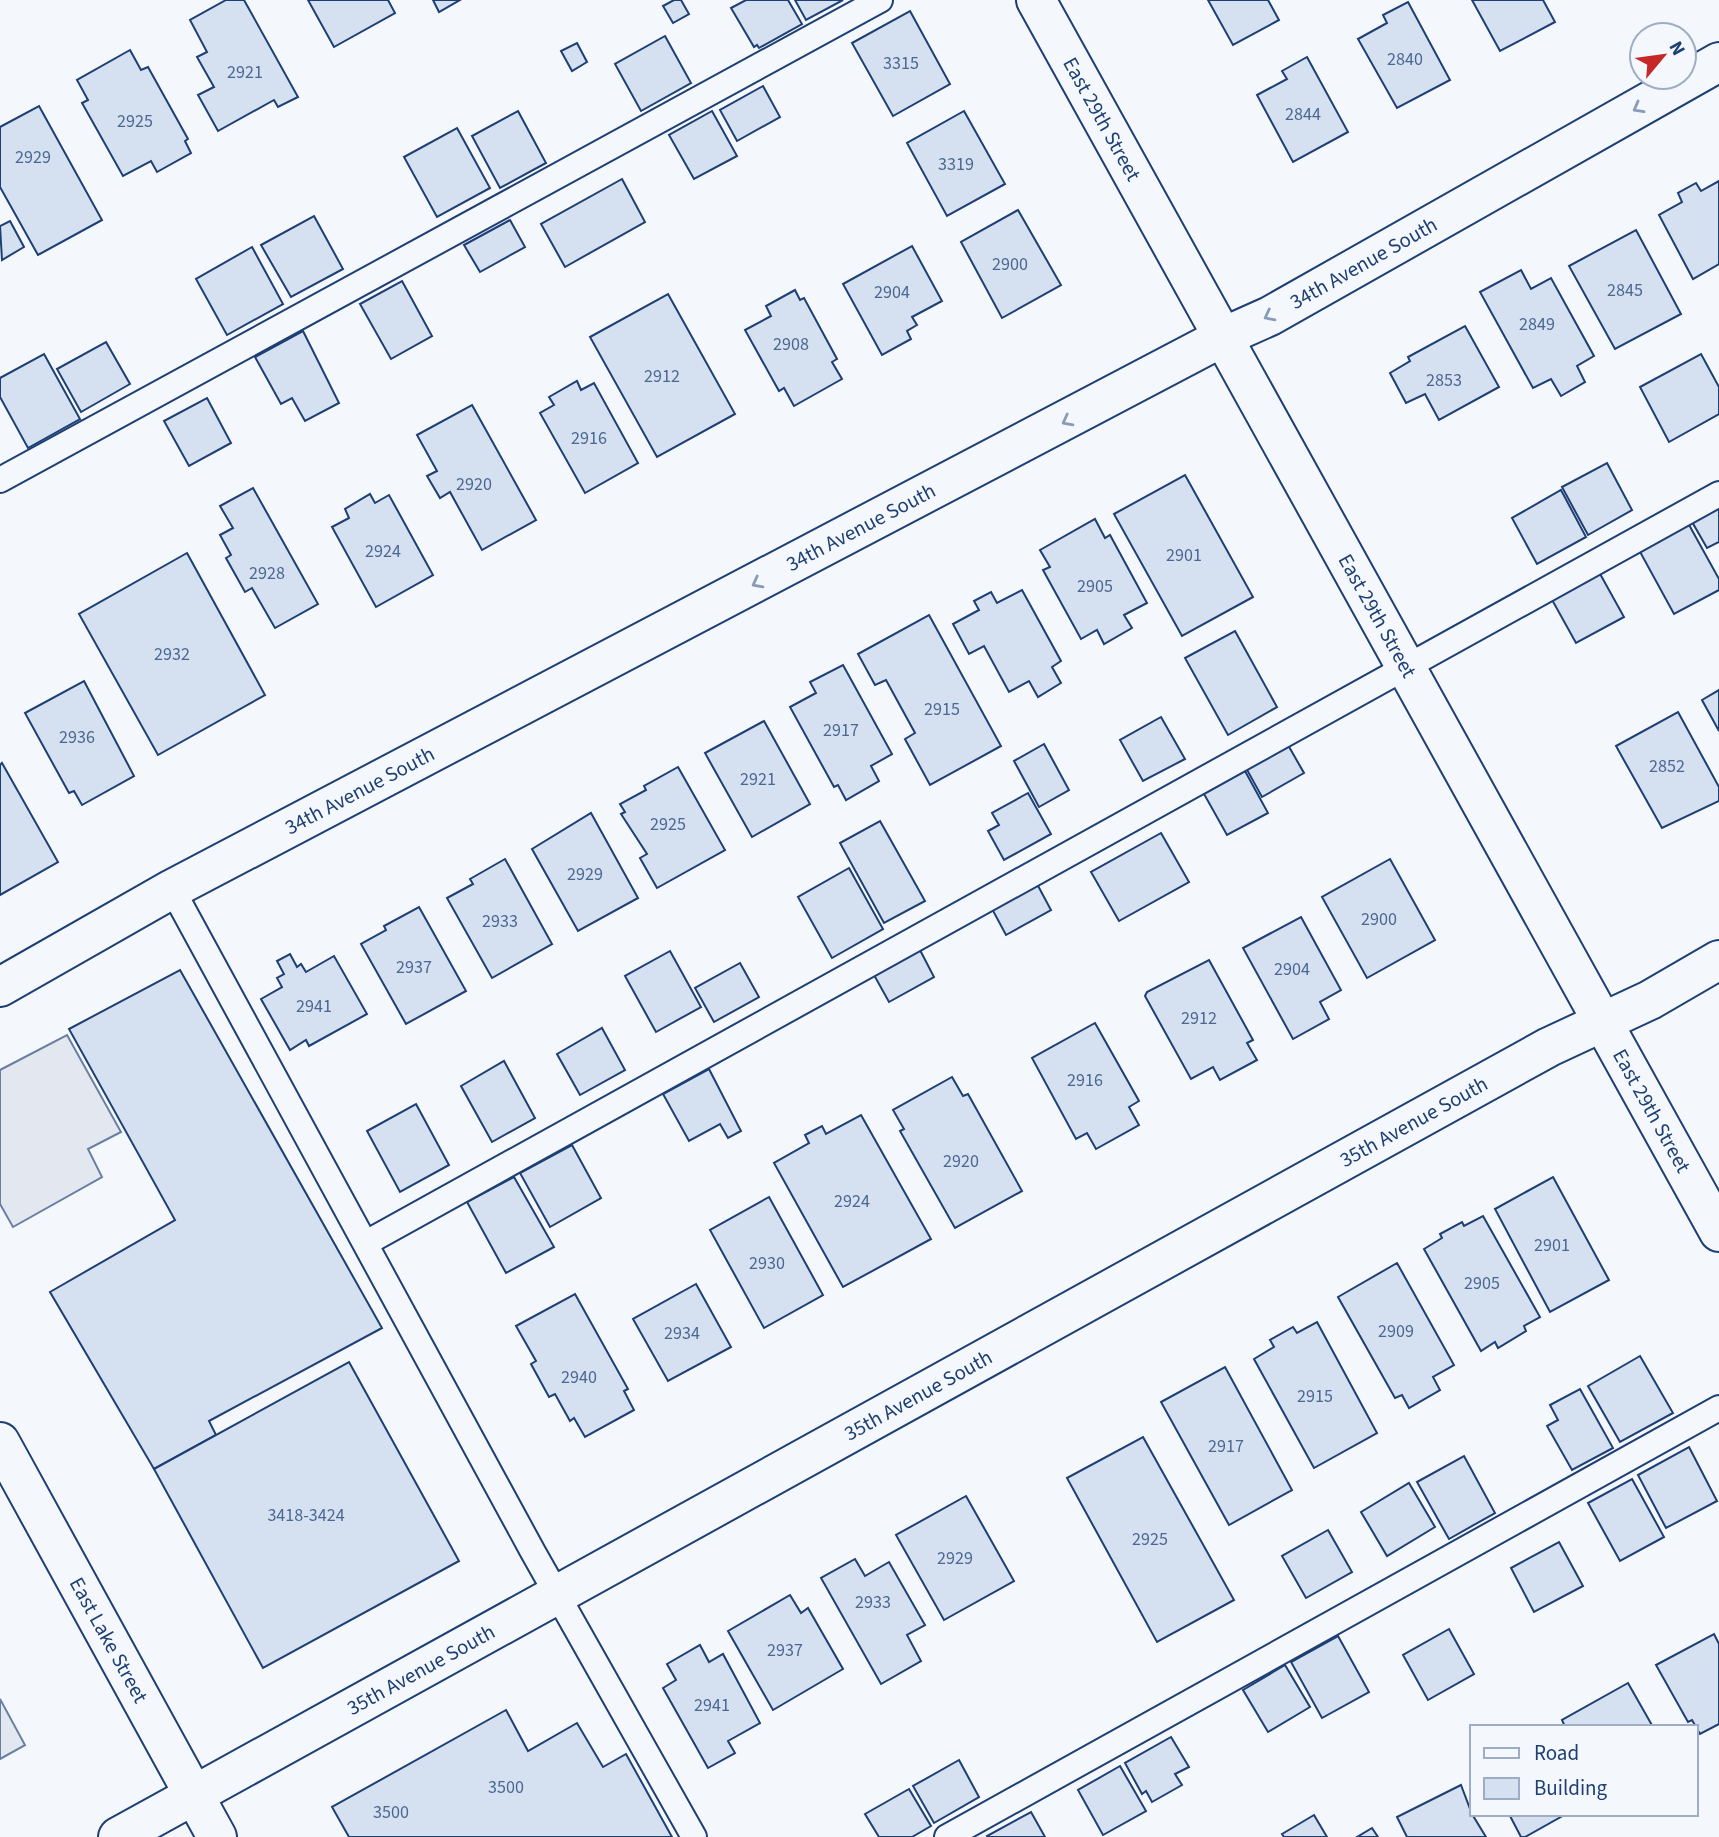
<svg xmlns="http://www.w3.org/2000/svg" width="1719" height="1837" font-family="'Source Sans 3',sans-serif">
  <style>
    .parking { fill: #e3e8f0; stroke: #687fa3; stroke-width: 2 }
    .building { fill: #d5e0f0; stroke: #1d3f73; stroke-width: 2 }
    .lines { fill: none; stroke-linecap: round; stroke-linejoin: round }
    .service-casing { stroke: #1d3f73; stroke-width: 28 }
    .minor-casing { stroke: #1d3f73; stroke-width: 42 }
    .primary-casing { stroke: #1d3f73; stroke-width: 42 }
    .service { stroke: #f4f7fb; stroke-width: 24 }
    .minor { stroke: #f4f7fb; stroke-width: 38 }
    .primary { stroke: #f4f7fb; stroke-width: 38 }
    .oneway { stroke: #889bb7 }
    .labels { text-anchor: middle; stroke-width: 5; stroke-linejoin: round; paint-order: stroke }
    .number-label { font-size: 18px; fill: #4b6792 }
    .street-label { font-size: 21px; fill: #1d3f73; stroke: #f4f7fb }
  </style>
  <rect width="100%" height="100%" fill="#f4f7fb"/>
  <g class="parking">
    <path d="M67,1035L121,1132L88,1149L102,1177L13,1227L0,1204V1070Z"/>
    <path d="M0,1699L25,1745L0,1759Z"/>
  </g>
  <g class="building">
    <path d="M226,0H244L298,97L278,107L274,100L218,131L198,95L214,87L197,57L207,52L190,20Z"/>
    <path d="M308,0H388L395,13L334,47Z"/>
    <path d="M433,0H460L439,12Z"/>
    <path d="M674,0H681L689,14L673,23L663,6Z"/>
    <path d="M746,0H788L802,24L759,48L757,45L754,47L731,8Z"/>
    <path d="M795,0H843L806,20Z"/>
    <path d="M1208,0H1268L1279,20L1233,45Z"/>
    <path d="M1472,0H1543L1555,22L1500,51Z"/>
    <path d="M1408,2L1450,80L1397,108L1358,39L1387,23L1383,15Z"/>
    <path d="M910,11L950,84L893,116L852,43Z"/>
    <path d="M665,36L691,83L641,111L615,64Z"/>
    <path d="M577,43L587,62L572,71L561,51Z"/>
    <path d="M130,50L141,70L148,67L188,139L185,141L191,153L157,172L151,161L123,176L82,103L88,100L77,80Z"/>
    <path d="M1307,57L1348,132L1293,162L1257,95L1287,79L1282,71Z"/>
    <path d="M763,86L780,117L737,141L720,110Z"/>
    <path d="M39,106L102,220L38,255L0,187V127Z"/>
    <path d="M518,111L546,163L500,188L472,136Z"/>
    <path d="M712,111L737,156L694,179L669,135Z"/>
    <path d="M964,111L1005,184L947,216L907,143Z"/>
    <path d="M457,128L490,188L437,217L404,157Z"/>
    <path d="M622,179L645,222L565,267L541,224Z"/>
    <path d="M1719,181V264L1693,279L1659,215L1682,202L1678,193L1696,183L1701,191Z"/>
    <path d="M1018,210L1061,285L1002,318L961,242Z"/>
    <path d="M314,216L343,269L291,297L261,245Z"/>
    <path d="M510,220L525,247L480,272L464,245Z"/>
    <path d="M10,221L24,247L2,260L0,226Z"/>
    <path d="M1636,230L1681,314L1615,349L1569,266Z"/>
    <path d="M912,246L942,301L912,317L917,325L907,331L911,339L882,355L843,284Z"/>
    <path d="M252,247L283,304L227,335L196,279Z"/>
    <path d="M1521,270L1531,289L1551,278L1594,356L1577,366L1585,382L1561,396L1551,379L1533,388L1480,292Z"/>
    <path d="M402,281L432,336L391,359L360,304Z"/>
    <path d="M795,290L800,300L804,298L837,359L832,362L842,379L794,406L784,388L779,391L745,330L771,316L766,306Z"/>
    <path d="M668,294L735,414L657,457L590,337Z"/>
    <path d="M1465,326L1499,387L1439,420L1425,394L1406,403L1390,373L1410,361L1408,357Z"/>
    <path d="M303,331L339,403L305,421L292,398L281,404L255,357Z"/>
    <path d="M106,342L130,384L81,412L57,369Z"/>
    <path d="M44,354L80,419L28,448L0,397V378Z"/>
    <path d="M1701,354L1719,387V414L1669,442L1640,387Z"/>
    <path d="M577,381L581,390L594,383L638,463L585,493L540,413L554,405L549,397Z"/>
    <path d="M207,398L231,443L189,466L164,421Z"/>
    <path d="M472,405L536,520L482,550L450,492L440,498L427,476L437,471L417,435Z"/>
    <path d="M1607,463L1632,510L1588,535L1562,487Z"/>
    <path d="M1185,475L1253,597L1182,636L1114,514Z"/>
    <path d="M253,488L318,604L275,628L252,588L245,592L226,558L231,555L220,535L233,528L220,506Z"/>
    <path d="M1561,490L1586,537L1537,564L1512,518Z"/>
    <path d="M370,494L375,503L389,495L433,575L376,607L332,527L349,518L345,509Z"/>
    <path d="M1719,504V542L1707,548L1691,520Z"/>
    <path d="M1095,519L1105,538L1110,535L1147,603L1124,615L1132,628L1104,644L1097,630L1081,639L1043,570L1050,567L1040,550Z"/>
    <path d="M1688,523L1719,579V590L1674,614L1639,550Z"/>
    <path d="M187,553L265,695L158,755L79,614Z"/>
    <path d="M1599,572L1624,617L1576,643L1551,598Z"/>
    <path d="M1022,590L1061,661L1052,667L1061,683L1038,697L1029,681L1009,692L984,646L969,654L953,624L979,610L974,601L991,592L997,603Z"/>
    <path d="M929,615L1001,746L930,785L905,739L915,733L886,680L875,685L858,654Z"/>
    <path d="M1235,631L1277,707L1228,735L1185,658Z"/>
    <path d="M843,665L892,754L871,766L879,781L846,800L838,785L834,787L790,707L816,693L810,682Z"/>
    <path d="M84,681L134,776L82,805L74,791L69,793L25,713Z"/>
    <path d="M1719,690V731L1702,700Z"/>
    <path d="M1678,712L1719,787V801L1662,828L1616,746Z"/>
    <path d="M1161,717L1185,759L1143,781L1120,740Z"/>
    <path d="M764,721L810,804L752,837L705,753Z"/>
    <path d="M1044,744L1069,790L1039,807L1014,761Z"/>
    <path d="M1288,745L1304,773L1262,797L1246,768Z"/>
    <path d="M2,763L58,862L0,895V765Z"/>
    <path d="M678,767L725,850L657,888L640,858L647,854L621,814L625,812L620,804L646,790L644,786Z"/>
    <path d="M1245,771L1268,813L1227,835L1204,794Z"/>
    <path d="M1028,793L1051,834L1004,860L988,831L999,825L992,813Z"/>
    <path d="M591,813L638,898L578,931L532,849Z"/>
    <path d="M880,821L925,901L884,923L840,843Z"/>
    <path d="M1161,833L1189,882L1119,921L1091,872Z"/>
    <path d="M505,859L552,944L492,978L447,898L473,884L470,879Z"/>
    <path d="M1390,859L1435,940L1367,978L1322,897Z"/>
    <path d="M849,868L883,929L832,958L798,897Z"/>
    <path d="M1036,882L1051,910L1006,935L991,907Z"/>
    <path d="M419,907L466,991L406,1024L361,944L386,930L384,926Z"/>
    <path d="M1301,917L1341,990L1320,1002L1329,1019L1293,1039L1243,948Z"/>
    <path d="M920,950L934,977L889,1002L874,975Z"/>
    <path d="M670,951L701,1007L656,1032L625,976Z"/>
    <path d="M290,954L297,967L301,964L306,972L334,956L367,1014L309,1046L306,1040L290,1050L261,999L282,987L277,978L284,974L277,961Z"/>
    <path d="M1209,960L1253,1040L1247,1043L1257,1060L1220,1080L1213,1067L1191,1079L1145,996L1147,992Z"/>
    <path d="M740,963L759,997L714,1022L695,988Z"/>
    <path d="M180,970L382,1328L209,1421L216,1435L154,1469L50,1292L175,1220L69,1029Z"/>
    <path d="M1095,1023L1139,1101L1129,1107L1139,1125L1096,1149L1087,1133L1076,1139L1032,1058Z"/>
    <path d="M602,1028L625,1070L580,1095L557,1054Z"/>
    <path d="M504,1061L535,1118L492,1142L461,1086Z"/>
    <path d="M709,1069L741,1131L728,1138L720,1124L689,1141L663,1094Z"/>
    <path d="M952,1077L963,1096L968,1094L1022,1191L955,1228L900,1131L904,1129L893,1110Z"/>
    <path d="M416,1104L449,1165L400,1192L367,1131Z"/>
    <path d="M861,1115L931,1239L843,1287L774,1163L809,1143L805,1135L822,1126L826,1134Z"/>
    <path d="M572,1145L601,1198L550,1227L520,1173Z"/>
    <path d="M514,1177L554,1247L506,1273L467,1202Z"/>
    <path d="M1553,1177L1609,1280L1550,1312L1495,1209Z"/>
    <path d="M769,1197L823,1295L764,1328L710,1230Z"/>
    <path d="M1483,1216L1540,1317L1524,1326L1526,1331L1498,1348L1495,1342L1481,1351L1424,1249L1442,1238L1440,1234L1462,1222L1464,1226Z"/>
    <path d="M1397,1263L1454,1365L1433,1377L1440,1390L1409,1408L1402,1395L1395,1398L1338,1297Z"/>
    <path d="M696,1284L731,1347L668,1381L633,1319Z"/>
    <path d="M575,1294L628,1389L624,1391L634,1410L585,1437L574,1418L570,1421L555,1394L549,1397L531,1364L536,1361L516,1326Z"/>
    <path d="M1317,1322L1377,1433L1314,1468L1254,1359L1274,1347L1270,1340L1293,1327L1297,1333Z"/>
    <path d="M1640,1356L1673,1413L1620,1442L1588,1386Z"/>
    <path d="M349,1362L459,1561L263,1668L154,1469Z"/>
    <path d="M1225,1367L1292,1490L1229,1525L1161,1402Z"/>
    <path d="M1580,1389L1613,1448L1572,1470L1547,1426L1558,1420L1550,1405Z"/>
    <path d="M1143,1437L1234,1600L1157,1642L1067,1478Z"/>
    <path d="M1689,1447L1717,1501L1666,1528L1638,1475Z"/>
    <path d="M1464,1456L1495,1513L1449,1539L1417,1482Z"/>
    <path d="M1632,1479L1664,1537L1620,1561L1588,1503Z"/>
    <path d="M1409,1483L1435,1527L1387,1556L1361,1512Z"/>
    <path d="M966,1496L1014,1581L944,1620L896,1535Z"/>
    <path d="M1328,1530L1352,1572L1306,1598L1282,1556Z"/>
    <path d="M1559,1542L1583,1586L1534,1612L1511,1568Z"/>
    <path d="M855,1559L865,1576L889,1562L925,1625L907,1635L921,1661L881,1684L821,1578Z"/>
    <path d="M790,1595L801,1613L808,1608L843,1669L773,1710L728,1631Z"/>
    <path d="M1449,1629L1474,1674L1428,1700L1403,1655Z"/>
    <path d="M1714,1634L1719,1644V1724L1700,1734L1692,1720L1688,1722L1656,1665Z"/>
    <path d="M1338,1636L1369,1692L1322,1718L1291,1662Z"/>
    <path d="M700,1645L709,1662L723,1654L760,1723L728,1741L735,1753L708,1768L663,1688L676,1680L667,1664Z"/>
    <path d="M1285,1665L1310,1707L1268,1732L1243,1690Z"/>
    <path d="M1628,1683L1653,1727H1565L1562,1720Z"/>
    <path d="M506,1710L528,1751L577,1723L603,1767L626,1754L672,1837H349L332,1807Z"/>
    <path d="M1171,1737L1189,1767L1175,1774L1182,1785L1152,1802L1146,1791L1142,1794L1125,1763Z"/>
    <path d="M959,1760L979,1797L934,1823L913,1786Z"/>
    <path d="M1120,1766L1146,1811L1103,1835L1078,1790Z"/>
    <path d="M1461,1785L1472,1814L1486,1837H1407L1397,1817Z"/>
    <path d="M909,1789L931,1826L912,1837H879L865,1814Z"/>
    <path d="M1031,1812L1045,1837H988L987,1836Z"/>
    <path d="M1509,1814H1566L1525,1837H1521Z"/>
    <path d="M1314,1815L1327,1837H1284L1282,1834Z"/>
    <path d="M1372,1828L1378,1837H1357Z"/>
  </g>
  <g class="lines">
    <defs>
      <g id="service">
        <path d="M0,480L880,0"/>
        <path d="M172,889L533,1552L694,1837"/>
        <path d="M366,1243L1719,494"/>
        <path d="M947,1837L1719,1408"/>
      </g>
      <g id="minor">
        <path id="s1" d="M1036,0L1719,1232"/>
        <path id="s2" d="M0,987L172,889L1223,337L1270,316L1719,62"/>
        <path id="s3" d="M118,1837L1549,1047L1650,1000L1719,960"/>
      </g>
      <g id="primary">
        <path id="s4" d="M0,1442L217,1837"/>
      </g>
    </defs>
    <use href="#service" class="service-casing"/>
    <use href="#minor" class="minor-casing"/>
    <use href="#primary" class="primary-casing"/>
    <use href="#service" class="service"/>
    <use href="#minor" class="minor"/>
    <use href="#primary" class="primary"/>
  </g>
  <defs><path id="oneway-chevron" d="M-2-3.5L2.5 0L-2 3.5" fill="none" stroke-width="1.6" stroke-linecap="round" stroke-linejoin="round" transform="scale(1.75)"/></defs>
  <g class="oneway">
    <use href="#oneway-chevron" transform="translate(1638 108) rotate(151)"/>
    <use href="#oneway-chevron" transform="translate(1269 316) rotate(153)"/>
    <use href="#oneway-chevron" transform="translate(1067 421) rotate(152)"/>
    <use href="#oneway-chevron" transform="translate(757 583) rotate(152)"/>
  </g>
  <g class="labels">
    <g class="number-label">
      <text x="1405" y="65">2840</text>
      <text x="901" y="69">3315</text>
      <text x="245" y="78">2921</text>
      <text x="1303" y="120">2844</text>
      <text x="135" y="127">2925</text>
      <text x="33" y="163">2929</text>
      <text x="956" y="170">3319</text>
      <text x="1010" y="270">2900</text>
      <text x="1625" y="296">2845</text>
      <text x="892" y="298">2904</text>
      <text x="1537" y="330">2849</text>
      <text x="791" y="350">2908</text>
      <text x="662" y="382">2912</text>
      <text x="1444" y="386">2853</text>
      <text x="589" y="444">2916</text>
      <text x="474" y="490">2920</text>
      <text x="383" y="557">2924</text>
      <text x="1184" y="561">2901</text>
      <text x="267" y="579">2928</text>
      <text x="1095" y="592">2905</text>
      <text x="172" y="660">2932</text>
      <text x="942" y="715">2915</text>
      <text x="841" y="736">2917</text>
      <text x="77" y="743">2936</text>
      <text x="1667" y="772">2852</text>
      <text x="758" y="785">2921</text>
      <text x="668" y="830">2925</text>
      <text x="585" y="880">2929</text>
      <text x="1379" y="925">2900</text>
      <text x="500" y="927">2933</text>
      <text x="414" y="973">2937</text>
      <text x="1292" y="975">2904</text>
      <text x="314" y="1012">2941</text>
      <text x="1199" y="1024">2912</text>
      <text x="1085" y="1086">2916</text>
      <text x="961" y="1167">2920</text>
      <text x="852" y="1207">2924</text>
      <text x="1552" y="1251">2901</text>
      <text x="767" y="1269">2930</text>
      <text x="1482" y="1289">2905</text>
      <text x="1396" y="1337">2909</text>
      <text x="682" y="1339">2934</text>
      <text x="579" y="1383">2940</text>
      <text x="1315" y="1402">2915</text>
      <text x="1226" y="1452">2917</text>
      <text x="306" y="1521">3418-3424</text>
      <text x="1150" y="1545">2925</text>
      <text x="955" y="1564">2929</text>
      <text x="873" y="1608">2933</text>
      <text x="785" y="1656">2937</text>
      <text x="712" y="1711">2941</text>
      <text x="506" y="1793">3500</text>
      <text x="391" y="1818">3500</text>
    </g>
    <g class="street-label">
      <text dy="7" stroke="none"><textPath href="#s1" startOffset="136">East 29th Street</textPath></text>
      <text dy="7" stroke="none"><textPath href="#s2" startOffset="1544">34th Avenue South</textPath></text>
      <text dy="7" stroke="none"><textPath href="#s2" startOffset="976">34th Avenue South</textPath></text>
      <text dy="7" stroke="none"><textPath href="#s1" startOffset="704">East 29th Street</textPath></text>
      <text dy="7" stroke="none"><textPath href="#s2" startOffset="410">34th Avenue South</textPath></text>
      <text dy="7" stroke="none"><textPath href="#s1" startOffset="1270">East 29th Street</textPath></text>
      <text dy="7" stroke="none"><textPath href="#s3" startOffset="1480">35th Avenue South</textPath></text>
      <text dy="7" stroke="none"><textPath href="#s3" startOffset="914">35th Avenue South</textPath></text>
      <text dy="7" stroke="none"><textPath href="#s4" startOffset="226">East Lake Street</textPath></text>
      <text dy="7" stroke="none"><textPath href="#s3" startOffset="346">35th Avenue South</textPath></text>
    </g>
  </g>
  <rect x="1470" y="1725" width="228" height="91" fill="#f4f7fb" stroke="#9eadc5" stroke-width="2"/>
  <rect x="1484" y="1748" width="35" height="10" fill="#f4f7fb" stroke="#9eadc5" stroke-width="2"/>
  <text x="1534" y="1760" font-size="21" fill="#1d3f73">Road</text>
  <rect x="1484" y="1778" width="35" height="21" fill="#d5e0f0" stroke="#9eadc5" stroke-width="2"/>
  <text x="1534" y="1795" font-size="21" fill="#1d3f73">Building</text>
  <g transform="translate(1663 56) rotate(61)"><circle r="33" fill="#f4f7fb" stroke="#9eadc5" stroke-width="2"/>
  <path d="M0-5L12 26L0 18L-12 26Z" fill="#c62828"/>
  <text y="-10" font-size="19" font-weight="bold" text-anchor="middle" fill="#1d3f73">N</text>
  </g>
</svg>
